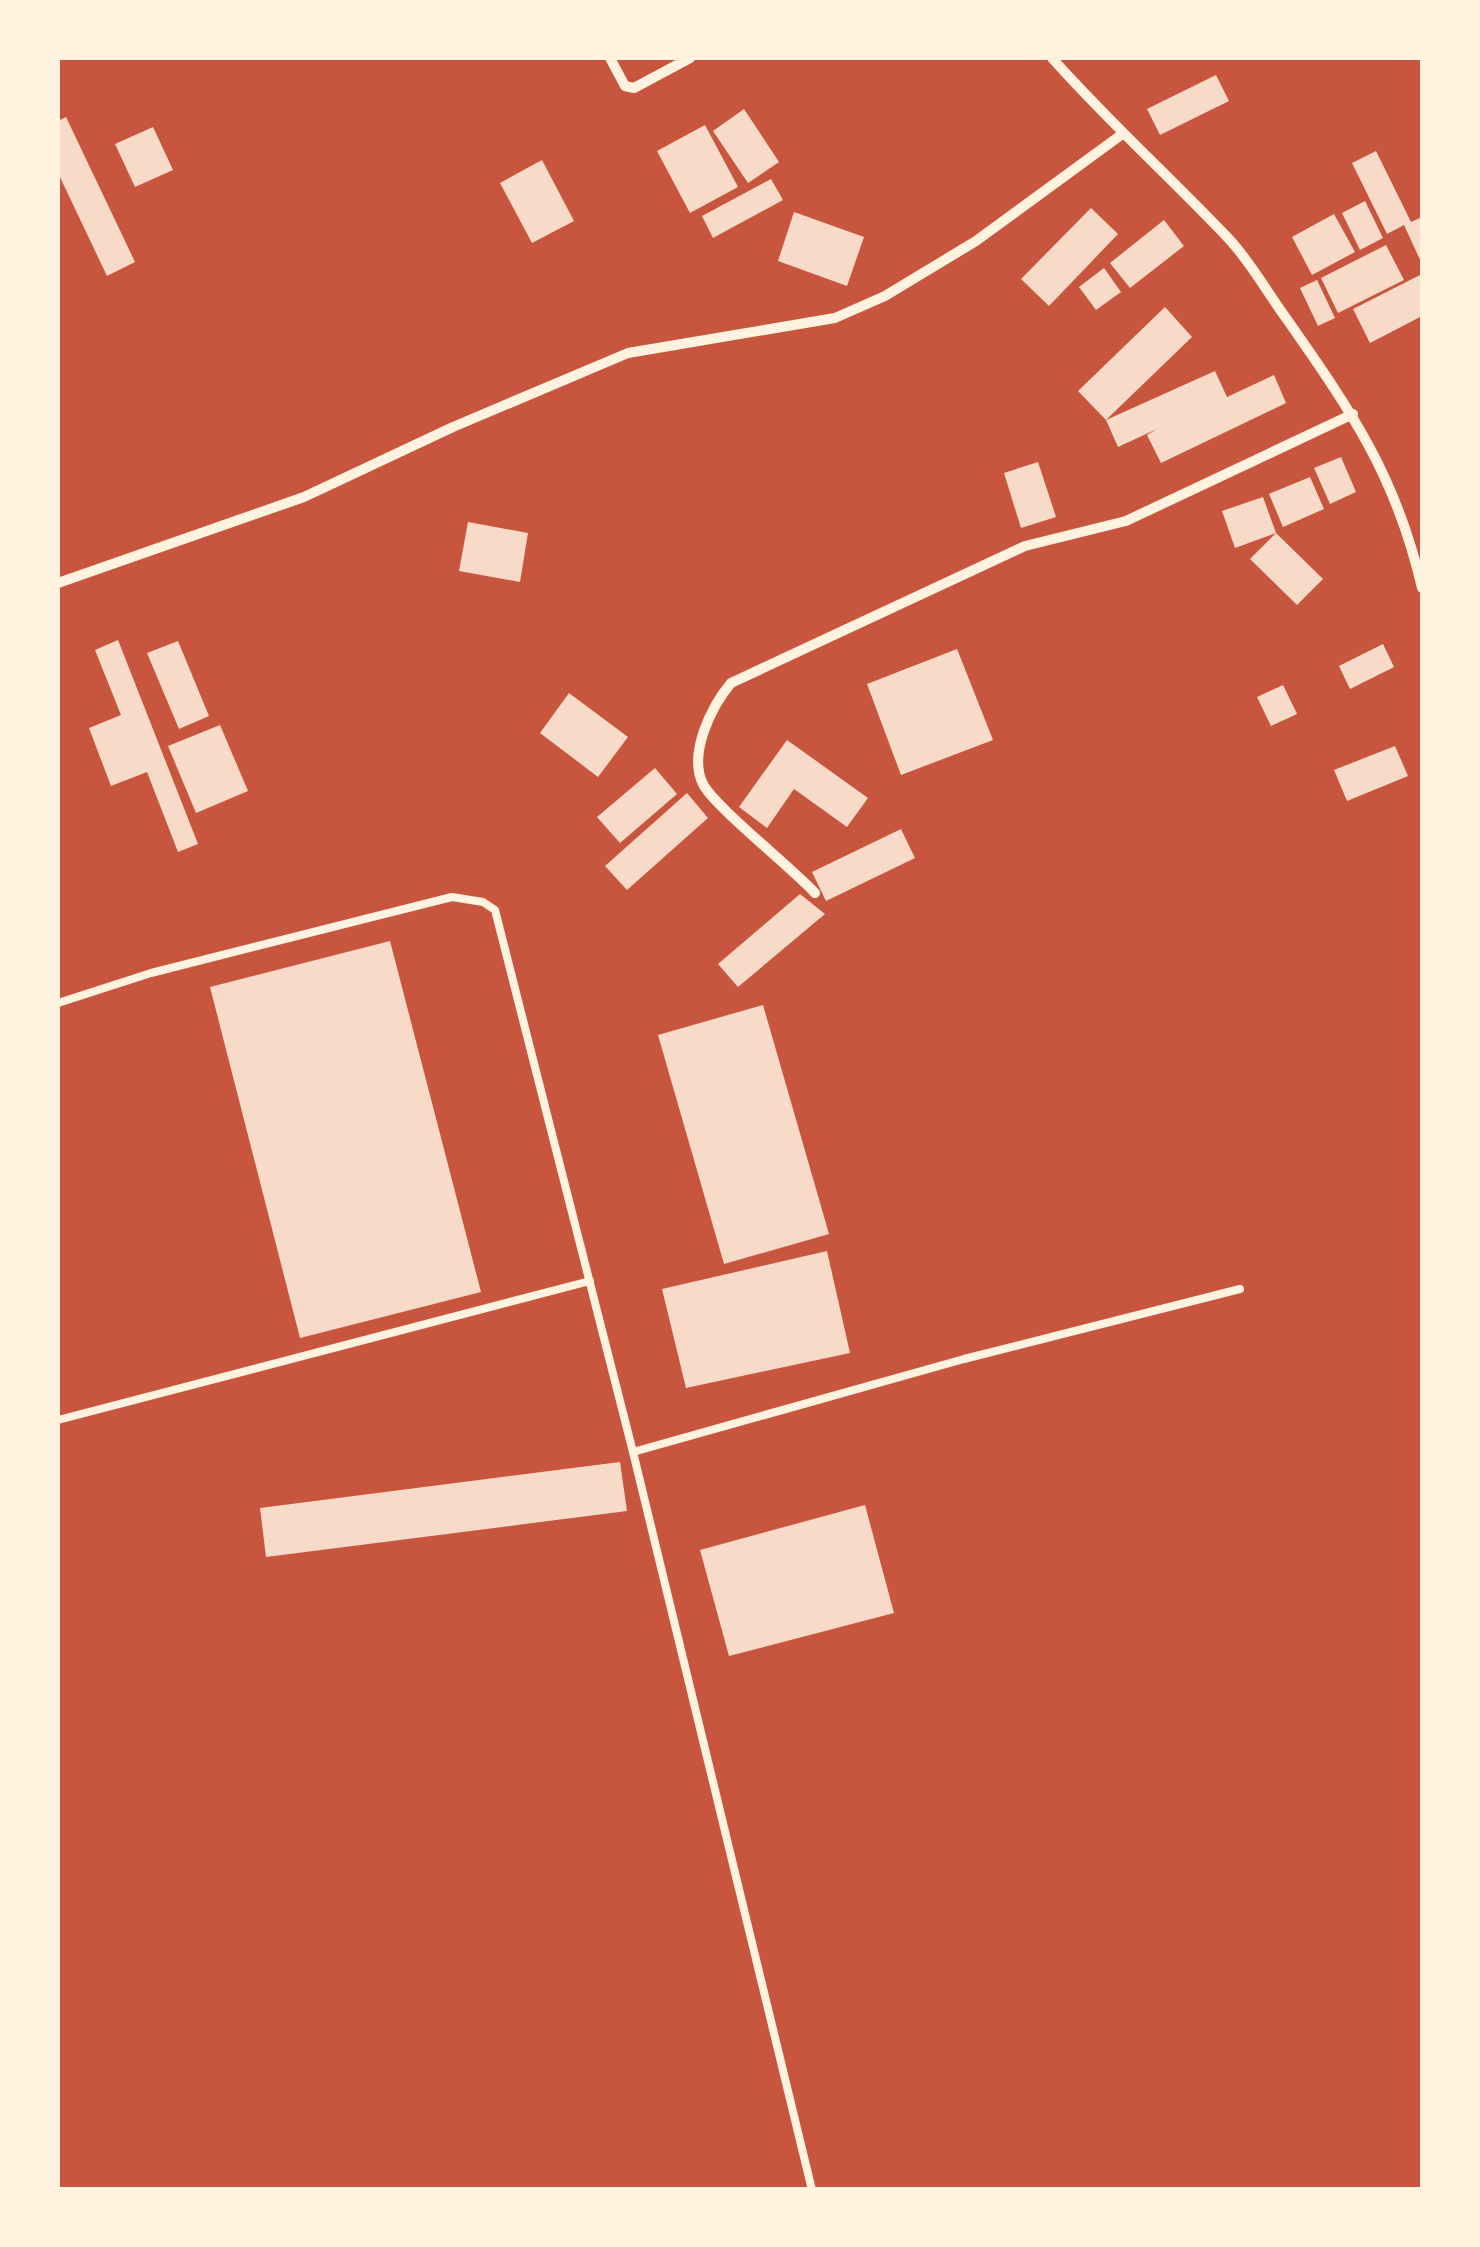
<svg xmlns="http://www.w3.org/2000/svg" width="1480" height="2247" font-family="'PT Sans Narrow',sans-serif">
  <style>
    .building { fill: #f7dbc8 }
    .lines { fill: none; stroke-linecap: round; stroke-linejoin: round }
    .service { stroke: #fff3e0; stroke-width: 8 }
    .minor { stroke: #fff3e0; stroke-width: 10 }
  </style>
  <rect width="100%" height="100%" fill="#c8553d"/>
  <g class="building">
    <path d="M1216,75L1229,101L1160,135L1147,109Z"/>
    <path d="M744,109L779,162L748,183L713,131Z"/>
    <path d="M66,117L135,262L107,276L58,173V121Z"/>
    <path d="M705,125L738,187L690,213L657,151Z"/>
    <path d="M153,127L173,170L135,187L115,144Z"/>
    <path d="M1376,151L1411,222L1422,217V264L1404,225L1387,234L1352,163Z"/>
    <path d="M542,160L574,221L532,243L500,183Z"/>
    <path d="M771,179L783,200L713,238L702,216Z"/>
    <path d="M1365,201L1383,238L1360,250L1342,213Z"/>
    <path d="M1091,208L1118,234L1049,306L1021,279Z"/>
    <path d="M794,212L864,237L847,286L778,261Z"/>
    <path d="M1334,214L1355,252L1312,275L1292,237Z"/>
    <path d="M1164,220L1184,246L1130,288L1110,263Z"/>
    <path d="M1386,245L1404,280L1338,313L1321,278Z"/>
    <path d="M1104,268L1121,292L1096,310L1079,287Z"/>
    <path d="M1422,274V316L1370,343L1353,309Z"/>
    <path d="M1317,280L1335,318L1318,326L1300,288Z"/>
    <path d="M1165,307L1192,337L1106,420L1078,391Z"/>
    <path d="M1215,371L1227,397L1274,375L1286,403L1161,463L1147,435L1157,429L1118,447L1106,420Z"/>
    <path d="M1341,457L1356,492L1330,504L1314,468Z"/>
    <path d="M1038,462L1056,517L1021,528L1004,473Z"/>
    <path d="M1310,477L1324,509L1283,527L1269,494Z"/>
    <path d="M1263,497L1276,533L1323,579L1297,605L1250,559L1276,533L1235,548L1222,511Z"/>
    <path d="M468,522L528,533L520,582L459,571Z"/>
    <path d="M118,640L198,844L178,852L147,772L111,786L89,728L121,715L95,650Z"/>
    <path d="M178,641L209,716L179,729L147,653Z"/>
    <path d="M1383,644L1394,667L1350,689L1339,666Z"/>
    <path d="M957,649L993,740L901,775L867,684Z"/>
    <path d="M1283,685L1297,714L1271,726L1257,697Z"/>
    <path d="M569,693L628,737L598,777L540,733Z"/>
    <path d="M220,725L248,791L196,813L168,746Z"/>
    <path d="M787,740L868,798L847,827L794,789L767,828L739,807Z"/>
    <path d="M1395,746L1408,776L1347,801L1334,770Z"/>
    <path d="M655,768L677,794L620,843L597,817Z"/>
    <path d="M687,793L708,818L627,890L605,866Z"/>
    <path d="M901,829L915,858L826,901L812,872Z"/>
    <path d="M800,894L825,914L738,987L718,964Z"/>
    <path d="M390,941L481,1292L300,1338L210,987Z"/>
    <path d="M763,1005L829,1234L724,1264L658,1035Z"/>
    <path d="M827,1251L850,1353L686,1388L662,1289Z"/>
    <path d="M620,1462L627,1511L266,1557L260,1508Z"/>
    <path d="M865,1505L894,1613L729,1656L700,1550Z"/>
  </g>
  <g class="lines">
    <g class="service">
      <path d="M58,1003L151,973L452,897L483,902L495,910L633,1452L812,2190"/>
      <path d="M58,1420L590,1281"/>
      <path d="M633,1452L964,1359L1240,1289"/>
    </g>
    <g class="minor">
      <path d="M610,58L625,86L634,88L690,58"/>
      <path d="M1052,58C1108,121 1170,177 1228,238C1250,261 1267,292 1286,318C1351,411 1396,475 1422,588"/>
      <path d="M58,583L304,497L453,427L628,353L835,318L885,296L976,241L1121,135"/>
      <path d="M815,893C792,868 713,805 703,784C688,754 711,707 731,683L1025,546L1126,521L1353,414"/>
    </g>
  </g>
  <rect width="1480" height="2247" fill="none" stroke="#fff3e0" stroke-width="120"/>
</svg>
